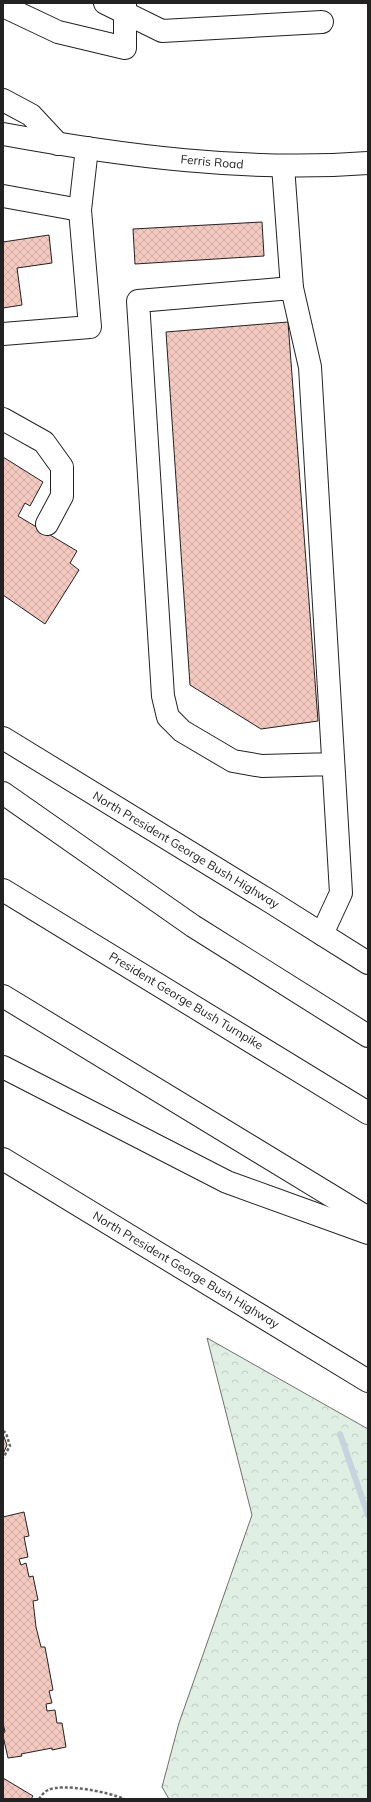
<svg xmlns="http://www.w3.org/2000/svg" width="371" height="1802" font-family="Mulish,sans-serif">
  <style>
    .forest { fill: url(#forest-crowns); stroke: #6f6f6f }
    .lines { fill: none; stroke-linecap: round; stroke-linejoin: round }
    .stream { stroke: #c7d3dd; stroke-width: 6 }
    .building { fill: url(#building-cross-hatch); stroke: #222 }
    .minor-casing { stroke: #222; stroke-width: 24 }
    .major-casing { stroke: #222; stroke-width: 24 }
    .highway-casing { stroke: #222; stroke-width: 24 }
    .path { stroke: #646464; stroke-width: 2.5; stroke-dasharray: 3 2; stroke-linecap: butt }
    .minor { stroke: #fff; stroke-width: 22 }
    .major { stroke: #fff; stroke-width: 22 }
    .highway { stroke: #fff; stroke-width: 22 }
    .labels { text-anchor: middle; stroke-width: 3; stroke-linejoin: round; paint-order: stroke }
    .street-label { font-size: 12px; fill: #222; stroke: #fff }
  </style>
  <defs>
    <pattern id="forest-crowns" width="20" height="18" patternUnits="userSpaceOnUse"><rect width="20" height="18" fill="#e0efe3"/><path d="M2 6a3 3 0 1 1 6 0M12 15a3 3 0 1 1 6 0" fill="none" stroke="#c0cdc2"/></pattern>
    <pattern id="building-cross-hatch" width="8" height="8" patternUnits="userSpaceOnUse"><rect width="8" height="8" fill="#f3c9c0"/><path d="M0 0l8 8M0 8l8-8" fill="none" stroke="#d0aca5"/></pattern>
  </defs>
  <rect width="100%" height="100%" fill="#fff"/>
  <path class="forest" d="M207,1338L368,1429V1799H169L162,1787L179,1723L252,1515Z"/>
  <g class="lines">
    <path class="stream" d="M340,1434L368,1515"/>
  </g>
  <g class="building">
    <path d="M262,222L264,256L135,264L133,229Z"/>
    <path d="M49,235L52,263L17,268L22,305L3,308V242Z"/>
    <path d="M288,322L318,721L261,729L190,685L166,332Z"/>
    <path d="M3,457L43,482L30,506L25,503L18,516L77,551L70,563L79,570L45,624L3,595Z"/>
    <path d="M3,1434L7,1445L3,1454Z"/>
    <path d="M24,1512L29,1536L24,1537L28,1557L19,1559L21,1565L26,1563L29,1577L33,1576L38,1600L33,1601L36,1627L41,1647H45L53,1690L49,1691L52,1703L46,1704L47,1711L55,1710L57,1723H62L66,1747L52,1750V1748L21,1754L22,1756L8,1758L3,1736V1733L5,1732L3,1723V1517Z"/>
    <path d="M3,1778L33,1796L31,1799H3Z"/>
  </g>
  <g class="lines">
    <defs>
      <g id="minor">
        <path d="M105,3L162,31L322,22"/>
        <path d="M3,6L58,32L125,48V3"/>
        <path d="M3,100L31,115L58,144"/>
        <path d="M3,134C123,156 246,172 368,163"/>
        <path d="M283,166L292,288"/>
        <path d="M3,196L80,210"/>
        <path d="M3,334L90,327L80,210L87,148"/>
        <path d="M3,419L44,442L62,467V496L47,524"/>
        <path d="M322,934L341,893L310,367L292,288L138,301L163,696L168,717L182,731L233,761L262,766L333,764"/>
      </g>
      <g id="major">
        <path d="M3,738L271,902L368,963"/>
        <path d="M3,1159L368,1381"/>
      </g>
      <g id="highway">
        <path d="M3,793L193,926L368,1036"/>
        <path d="M3,890L368,1113"/>
        <path d="M3,996L368,1218"/>
        <path d="M3,1067L227,1182L368,1233"/>
      </g>
    </defs>
    <use href="#minor" class="minor-casing"/>
    <use href="#major" class="major-casing"/>
    <use href="#highway" class="highway-casing"/>
    <g class="path">
      <path d="M3,1431L6,1433L10,1446L3,1458"/>
      <path d="M39,1799C41,1796 44,1792 48,1790C63,1783 109,1792 124,1799"/>
    </g>
    <use href="#minor" class="minor"/>
    <use href="#major" class="major"/>
    <use href="#highway" class="highway"/>
  </g>
  <g class="labels">
    <g class="street-label">
      <text transform="translate(212 162) rotate(5)" y="4">Ferris Road</text>
      <text transform="translate(186 850) rotate(31)" y="4">North President George Bush Highway</text>
      <text transform="translate(186 1001) rotate(31)" y="4">President George Bush Turnpike</text>
      <text transform="translate(186 1270) rotate(31)" y="4">North President George Bush Highway</text>
    </g>
  </g>
  <rect width="371" height="1802" fill="none" stroke="#222222" stroke-width="8"/>
</svg>
